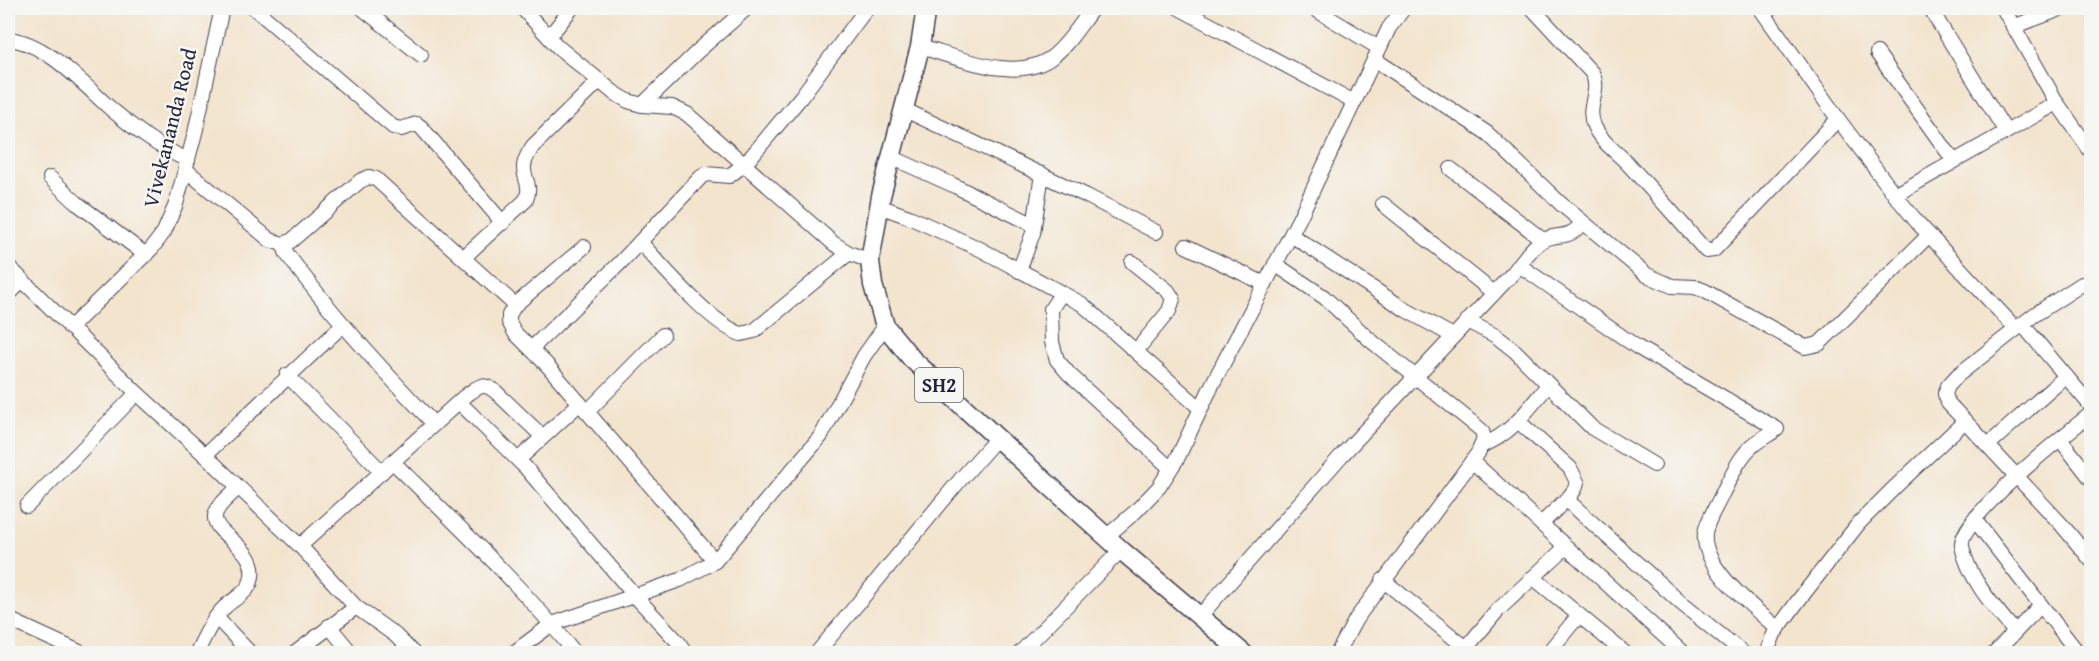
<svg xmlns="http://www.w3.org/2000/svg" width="2099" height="661" font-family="'Gentium Book Plus',serif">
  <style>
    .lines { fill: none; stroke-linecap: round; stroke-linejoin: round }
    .minor-casing { stroke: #413f51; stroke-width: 16 }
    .major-casing { stroke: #413f51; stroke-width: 21 }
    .minor { stroke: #fff; stroke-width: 14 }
    .major { stroke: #fff; stroke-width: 18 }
    .labels { text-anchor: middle; stroke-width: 5; stroke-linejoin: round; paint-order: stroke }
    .shield { fill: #f6f6f2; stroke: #626272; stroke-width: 1.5 }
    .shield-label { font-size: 20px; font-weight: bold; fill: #22223b }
    .street-label { font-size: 21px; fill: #22223b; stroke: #f6f6f2 }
  </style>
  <rect width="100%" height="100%" fill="#f6f6f2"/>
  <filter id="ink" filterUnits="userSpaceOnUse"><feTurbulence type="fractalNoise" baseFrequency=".0167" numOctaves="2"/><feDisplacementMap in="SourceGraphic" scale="12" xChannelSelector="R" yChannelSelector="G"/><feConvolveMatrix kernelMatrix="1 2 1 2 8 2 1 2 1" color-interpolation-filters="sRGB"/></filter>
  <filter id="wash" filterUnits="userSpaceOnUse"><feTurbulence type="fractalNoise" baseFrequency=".008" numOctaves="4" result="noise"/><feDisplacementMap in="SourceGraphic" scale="24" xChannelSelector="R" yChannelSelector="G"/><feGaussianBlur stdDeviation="1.35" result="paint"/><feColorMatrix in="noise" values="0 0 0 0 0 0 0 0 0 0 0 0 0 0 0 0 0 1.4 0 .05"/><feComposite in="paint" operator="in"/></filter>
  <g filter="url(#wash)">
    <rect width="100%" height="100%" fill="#f3e4cd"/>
  </g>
  <g filter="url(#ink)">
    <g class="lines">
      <defs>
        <g id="minor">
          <path d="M254,8L393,127L401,129L417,124L421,127L503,223"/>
          <path d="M362,8L421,55"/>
          <path d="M522,8L558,47L613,92L628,101L642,105L672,107L687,114L833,243L849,253L870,261"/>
          <path d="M1179,8L1354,102"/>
          <path d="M1313,8L1379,48"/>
          <path d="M1532,8L1592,73C1602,92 1585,105 1594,126C1601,142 1617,152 1628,164C1655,193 1681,222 1706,251L1714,250L1838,119"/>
          <path d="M1760,8L1838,119L1895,195L1917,222L2016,329"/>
          <path d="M2003,8L2057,103L2092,153"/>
          <path d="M1934,15L2006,132"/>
          <path d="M2013,27L2063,8"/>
          <path d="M549,37L572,8"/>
          <path d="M8,39C46,42 83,84 111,109C135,129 159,148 188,160"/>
          <path d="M920,47C958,57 1017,84 1052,57C1068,45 1081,23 1093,8"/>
          <path d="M1877,53L1954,161"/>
          <path d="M1374,59L1487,133L1561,204L1647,275L1672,286L1695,287L1705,291L1805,347L1819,344L1929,235"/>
          <path d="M642,105L698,51L747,8"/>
          <path d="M903,109L1087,196L1156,232"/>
          <path d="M891,157L953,185L1034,225"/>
          <path d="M1451,169L1543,240"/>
          <path d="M186,170L270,240L283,244L291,241L360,181L369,177L376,179L515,305"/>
          <path d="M50,178L78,204L146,255"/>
          <path d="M1895,195L2057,103"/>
          <path d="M1383,204L1494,293"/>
          <path d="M879,206L909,217L980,249L1082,304L1201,409"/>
          <path d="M1291,235L1406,310L1453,336"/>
          <path d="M640,242C662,266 711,324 741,334L754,331L849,253"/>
          <path d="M283,244L287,254C331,314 382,370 434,424"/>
          <path d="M1186,246L1265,284"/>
          <path d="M584,247L515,305L509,315V322L515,333L547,365L715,561"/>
          <path d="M463,258L526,200C535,177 512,176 533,146L599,81"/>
          <path d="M1132,262L1168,291L1173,299L1169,311L1136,351"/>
          <path d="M1275,264L1324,297L1369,339L1475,425L1482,431L1484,439L1478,453L1356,619L1337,654"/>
          <path d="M1519,265L1637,347L1777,429C1769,435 1758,440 1751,447C1738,459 1730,479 1722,494C1717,506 1707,520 1705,533C1701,568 1755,608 1778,629"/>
          <path d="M8,266L137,393L205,455L300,546L356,607L395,635L414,654"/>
          <path d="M1019,271L1033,233L1042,174"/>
          <path d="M1061,294L1051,309L1052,342L1057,360L1069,374L1170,468"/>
          <path d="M8,295L22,281"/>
          <path d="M1467,321L1496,336L1515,351L1592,428L1654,465"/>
          <path d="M2022,324L2092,407"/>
          <path d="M70,328L152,248L164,232L176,204L195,133L222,8"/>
          <path d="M531,349L619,264L701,177L706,174L729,176L745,164L801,97L867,8"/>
          <path d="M287,375L382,472"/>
          <path d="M459,402L526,468L636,597L679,643L686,654"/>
          <path d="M587,412L663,335"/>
          <path d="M1518,421L1570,468L1577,482L1575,489L1570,496L1541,524"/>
          <path d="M1965,421L1948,403L1945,394L1948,386L1958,375L2034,315L2082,284H2092"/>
          <path d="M2060,439L2092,480"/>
          <path d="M1483,445C1512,434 1529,408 1548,385"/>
          <path d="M1988,445L2066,376"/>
          <path d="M205,455L343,325"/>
          <path d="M518,460L580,403"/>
          <path d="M1472,461L1684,654"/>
          <path d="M393,462C456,524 521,585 576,654"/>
          <path d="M1567,500L1681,603L1744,654"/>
          <path d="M27,506L137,393"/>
          <path d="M1974,519L2079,654"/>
          <path d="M1107,536L1135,512L1159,487L1177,459L1213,383L1299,219L1389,28L1404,8"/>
          <path d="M300,546L464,397C478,387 482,381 496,392L543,437"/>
          <path d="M1534,578L1626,654"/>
          <path d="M1383,580L1471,652"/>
          <path d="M1200,616L1341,456L1513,273C1522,262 1531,247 1543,240C1560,232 1567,241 1583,223"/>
          <path d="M216,617L251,654"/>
          <path d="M8,619L84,654"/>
          <path d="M329,626L352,654"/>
          <path d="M2015,632C1995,608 1968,578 1962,546C1957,519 2068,432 2092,413"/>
          <path d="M1466,648L1498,610L1566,547"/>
          <path d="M196,654C204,638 212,619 225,607C233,599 248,593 251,581C261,547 213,537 215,516C216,506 231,495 238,488"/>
          <path d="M294,654L356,607"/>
          <path d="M512,654L552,624L680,580L715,561L821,436L864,356L885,326"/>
          <path d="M816,654L960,480L997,438"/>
          <path d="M1019,654L1121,550"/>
          <path d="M1547,654L1579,615"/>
          <path d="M1766,654L1774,634L1798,601L1859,523L1895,487L1965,421L2061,524L2092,561"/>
          <path d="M1994,654L2041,605"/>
        </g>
        <path id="major" d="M926,8L920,47L881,196L870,261L873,285L885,326L912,359L997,438L1121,550L1244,654"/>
      </defs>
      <use href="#minor" class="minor-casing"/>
      <use href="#major" class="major-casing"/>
      <use href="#minor" class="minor"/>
      <use href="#major" class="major"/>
    </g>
  </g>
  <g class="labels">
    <rect class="shield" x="915" y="368" width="48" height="34" rx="4.5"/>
    <g class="shield-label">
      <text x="939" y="392">SH2</text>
    </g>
    <g class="street-label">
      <text transform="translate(170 128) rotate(-76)" y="7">Vivekananda Road</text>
    </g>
  </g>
  <rect width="2099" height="661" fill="none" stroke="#f6f6f2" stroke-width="30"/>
</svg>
